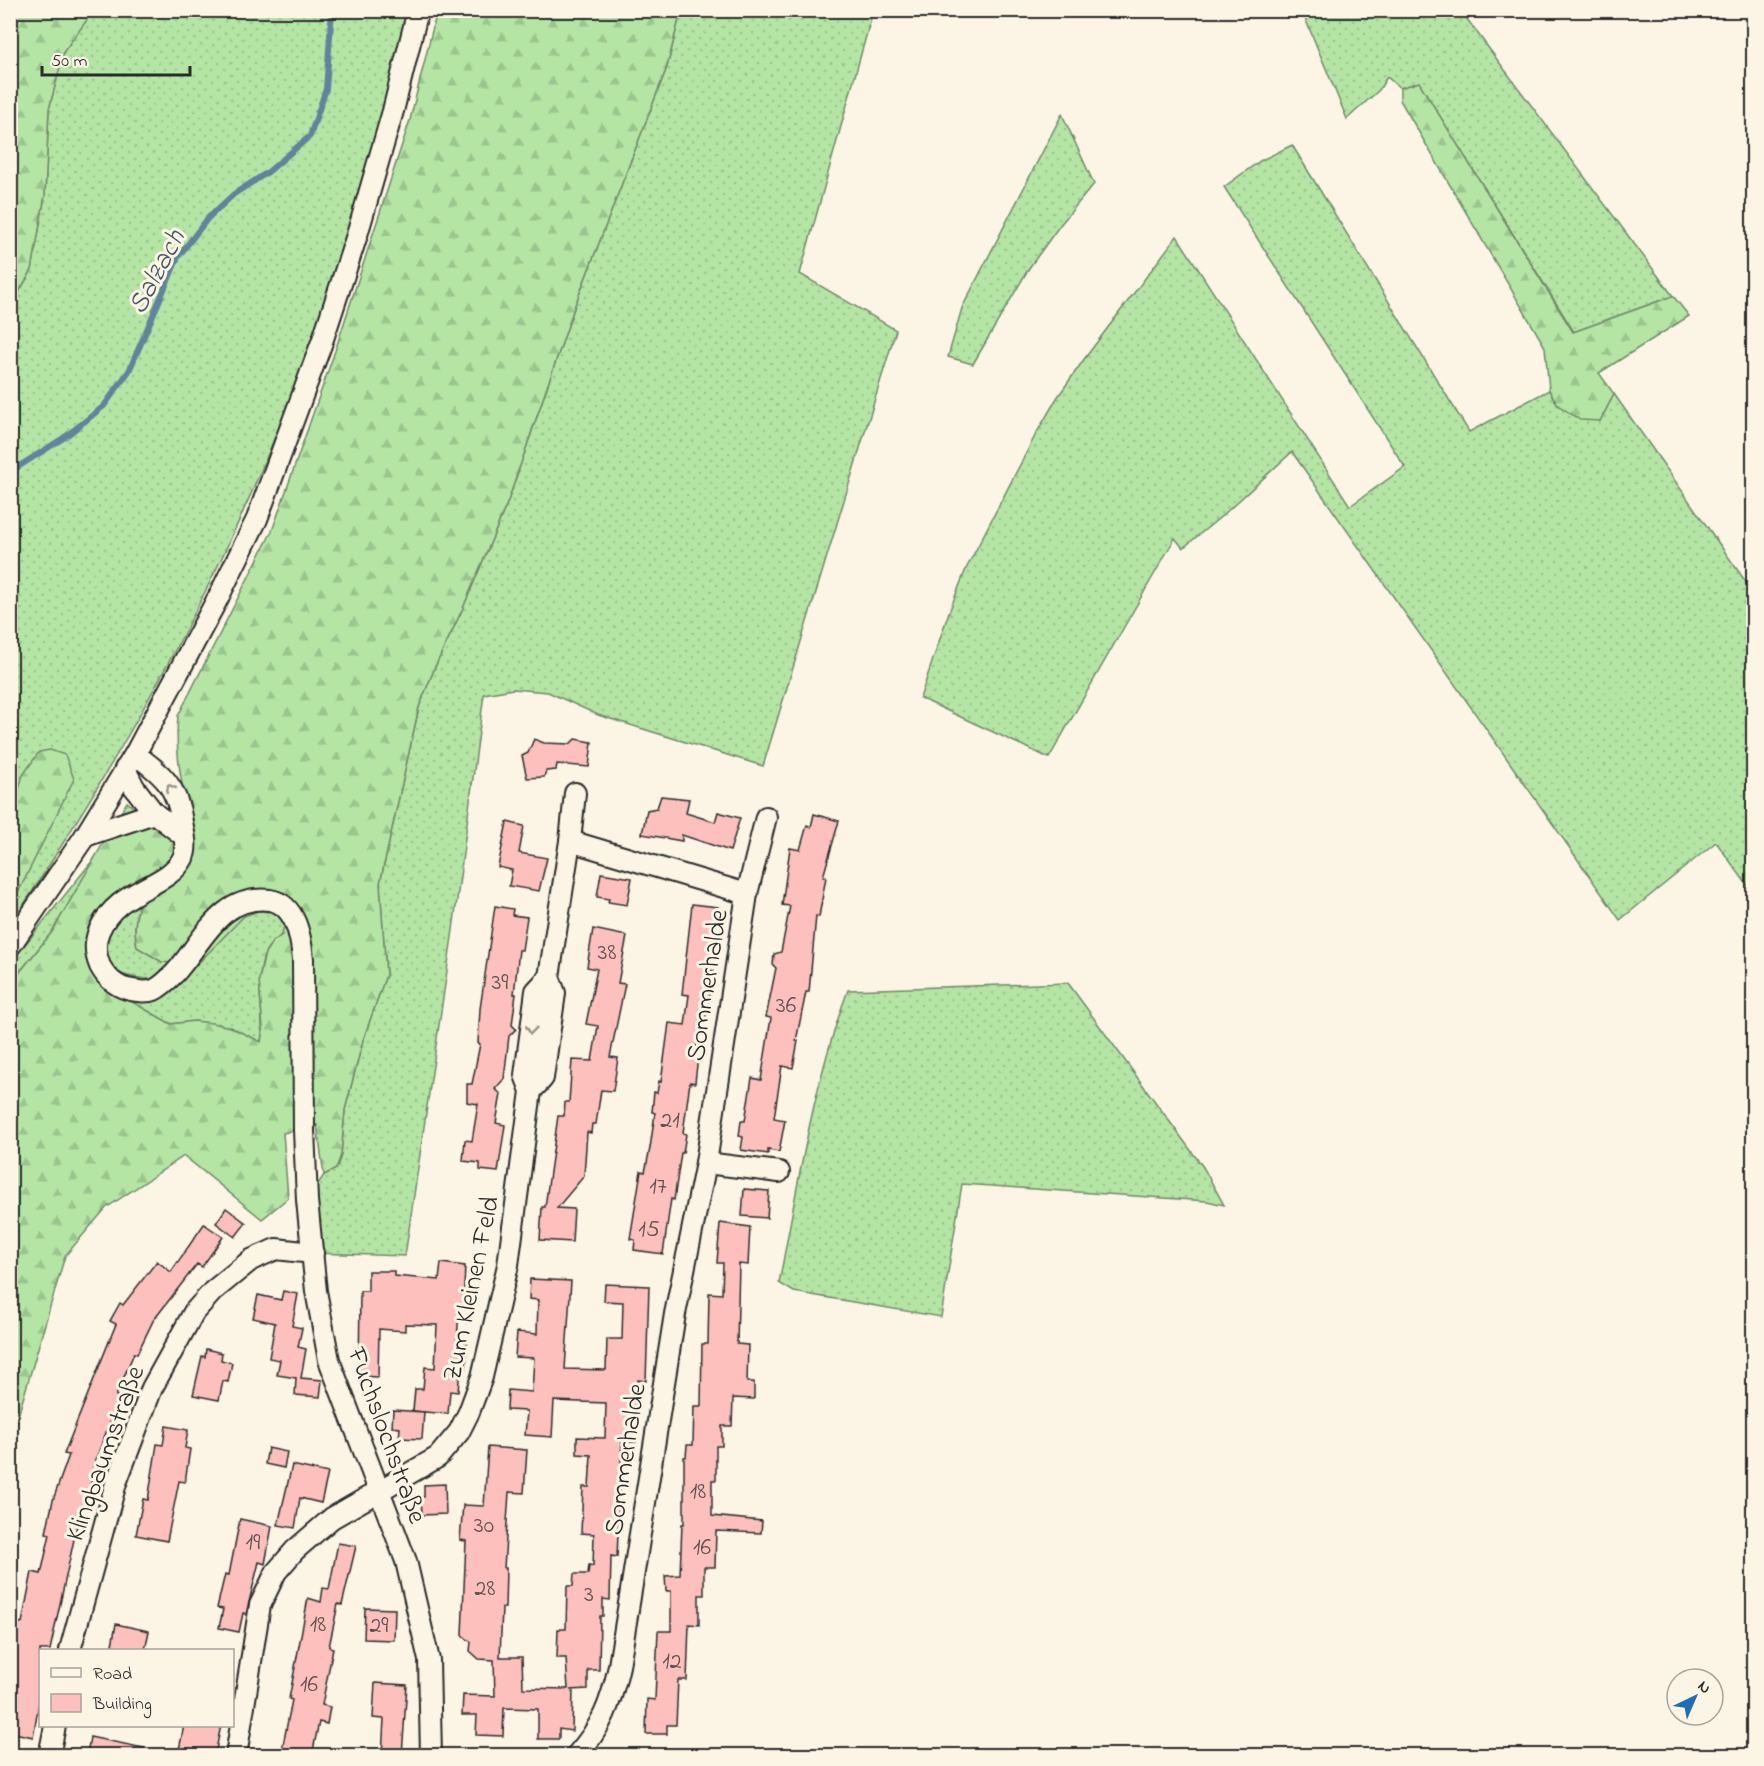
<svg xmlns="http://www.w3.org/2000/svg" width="1764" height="1766" font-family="'Indie Flower',sans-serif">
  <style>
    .grass { fill: url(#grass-dots); stroke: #708868; stroke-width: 1.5 }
    .forest { fill: url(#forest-firs); stroke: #708868; stroke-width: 1.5; fill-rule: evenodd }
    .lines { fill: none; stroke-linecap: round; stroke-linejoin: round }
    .stream { stroke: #61849b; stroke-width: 6 }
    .building { fill: #fdc0bd; stroke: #2b2b2b; stroke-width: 1.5 }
    .minor-casing { stroke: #2b2b2b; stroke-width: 24 }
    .minor { stroke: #fcf5e5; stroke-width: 20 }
    .oneway { stroke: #949088 }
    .labels { text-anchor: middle; stroke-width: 6; stroke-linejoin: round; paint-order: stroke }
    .number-label { font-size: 24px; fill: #605050 }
    .street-label { font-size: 27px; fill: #2b2b2b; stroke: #fcf5e5 }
    .water-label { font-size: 28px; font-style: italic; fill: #465863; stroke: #fcf5e5 }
  </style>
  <defs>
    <pattern id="grass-dots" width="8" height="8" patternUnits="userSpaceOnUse" patternTransform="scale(1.5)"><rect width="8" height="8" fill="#b4e5a5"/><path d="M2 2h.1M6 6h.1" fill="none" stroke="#9bc58e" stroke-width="1.8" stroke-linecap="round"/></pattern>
    <pattern id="forest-firs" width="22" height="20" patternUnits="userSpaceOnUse" patternTransform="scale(1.5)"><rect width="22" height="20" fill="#b4e5a5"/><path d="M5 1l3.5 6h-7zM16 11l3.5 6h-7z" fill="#9bc58e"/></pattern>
  </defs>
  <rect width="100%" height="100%" fill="#fcf5e5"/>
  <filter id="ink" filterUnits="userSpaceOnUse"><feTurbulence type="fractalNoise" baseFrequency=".0167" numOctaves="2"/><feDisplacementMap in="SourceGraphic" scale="12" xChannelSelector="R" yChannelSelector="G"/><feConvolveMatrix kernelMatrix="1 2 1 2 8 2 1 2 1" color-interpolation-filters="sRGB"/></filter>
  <g filter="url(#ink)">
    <g class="grass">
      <path d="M87,11H408C381,122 352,234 312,342C281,426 246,510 206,590C150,703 84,813 15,918L11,913V907L41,845L13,811L11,816V305L32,270L45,195L49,109L64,51L86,20Z"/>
      <path d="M681,11H873L800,274L896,330L763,766L598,715L548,692L513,689L484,694L453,930L405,1256L313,1253L307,1200L324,1175L336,1169L341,1155L345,1110L363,1040L386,975L380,883L419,707L435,667L463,608L508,501L575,305L667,67Z"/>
      <path d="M1302,11H1461L1673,296L1574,332L1419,83L1400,88L1387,77L1379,90L1347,119Z"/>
      <path d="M1062,114L1094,184L1060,225L1029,268L973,364L948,357L962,308Z"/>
      <path d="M1292,145L1469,432L1549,390L1558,405L1600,421L1614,394L1753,592V893L1716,842L1620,920L1292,452L1223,515L1183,548L1175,538L1049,758L920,698L949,612L966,569L1036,434L1057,398L1085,358L1177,236L1350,506L1405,467L1224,187L1260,161Z"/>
      <path d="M97,855L52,932L11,983V962Z"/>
      <path d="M140,904C134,920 134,931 137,947L162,962L172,963L155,979C133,979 105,976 102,948C102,940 108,928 111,920Z"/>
      <path d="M258,911L275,912L286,918C285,924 284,932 280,936C275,942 268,945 265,953C253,983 266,1013 261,1042L230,1027L194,1021L171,1024L125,998L140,995L244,916Z"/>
      <path d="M1068,983L1203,1167L1224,1205L1207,1201L962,1184L941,1317L794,1292L779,1283C798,1185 813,1084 848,990Z"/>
    </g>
    <g class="forest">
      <path d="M11,10L87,11V20L64,51L49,109L45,195L32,270L11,305Z"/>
      <path d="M437,11H681L667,67L575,305L508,501L463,608L435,667L419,707L380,883L386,975L363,1040L345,1110L341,1155L336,1169L324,1175L317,1125L283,1133L288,1198L262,1219L184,1156L106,1208L65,1256L11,1440V983L52,932L127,802L158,829L186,805C180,775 175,747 178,716L272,531L335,351L410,120ZM139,905C135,920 134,931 137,947L162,962L172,963L155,979C133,979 105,976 102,948C102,940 108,928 111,920ZM258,911L275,912L286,918L282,935L272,942L265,953L259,980L263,1029L261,1042L230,1027L212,1023L194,1021L171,1024L125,998L157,994L186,976L244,916Z"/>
      <path d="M1419,82L1573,332L1673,296L1689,316L1599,373L1614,394L1600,421L1580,420L1558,405L1549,390L1545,347L1400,100V88Z"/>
      <path d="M50,750L65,755L74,779L11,907V816L23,775L39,752Z"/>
    </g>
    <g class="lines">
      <path class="stream" d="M10,472L65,437L104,406L129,371L178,257L208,218L234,194L268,172L310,136L326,89L332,10"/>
    </g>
    <g class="building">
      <path d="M534,739L544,743L570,744L575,739L592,742L589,767L557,764L556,770L546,771L544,777L527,778L522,756L528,753Z"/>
      <path d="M661,796L689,799L686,813L715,822L718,812L740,818L730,851L682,835V841L642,834L647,810L657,808Z"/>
      <path d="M814,814L839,821L823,877H826L819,917L816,916L809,992H806L796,1041H798L793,1068L782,1066L774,1118L785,1120L779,1152L768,1150V1154L741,1150L743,1137L739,1136L741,1121H745L752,1078L761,1080L771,1018L766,1017L776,968L773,965L774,954L781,952L790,906L782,905L790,848L800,850L807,825L811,827Z"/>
      <path d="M507,822L524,826L519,853L547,858L539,891L509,886L512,870L498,867Z"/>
      <path d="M601,873L632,878L627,905L608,902L609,899L597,897Z"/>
      <path d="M692,904L718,907L710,970L714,971L705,1021L700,1020L695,1058H698L696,1073L695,1083L690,1082L683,1133L686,1134L683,1153H681L674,1200L671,1199L663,1254L634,1250L635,1240L630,1239L641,1171L645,1172L650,1148L655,1113L652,1112L654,1092L657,1093L659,1081L661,1082L669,1023L685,1025L689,995L682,994Z"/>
      <path d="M495,906L513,909L512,915L527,917L522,950H519L514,994H516L512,1025L516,1029L509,1036L504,1079L495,1089L501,1094L496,1123L505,1125L498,1172L480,1170V1163L463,1161L465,1140L472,1141L478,1104L467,1102V1084H472L480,1044L478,1043L480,1009Z"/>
      <path d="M593,929L627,936L618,983L625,984L610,1057L618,1058L613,1091L601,1090L596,1124H592L591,1133L587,1132L584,1176L557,1208L574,1209L572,1242L540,1240L542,1207H545L558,1116H564L565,1102H569L572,1060L592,1061L598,1026L586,1024L597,969L587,967Z"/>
      <path d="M744,1189L769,1191L767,1218L742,1216Z"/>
      <path d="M226,1208L246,1223L235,1237L216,1223Z"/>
      <path d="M720,1223L750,1227L748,1265L739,1264L737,1344L748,1345L747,1382H754V1399L733,1398L732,1426H722V1446H716V1480H712V1516L762,1521L761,1533L716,1531L715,1567H704V1595H699V1625L689,1624L687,1680H678L676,1725H667V1734H646L647,1699L655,1700L658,1631H671V1591H666L665,1576L680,1575L682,1524H684V1457H686L687,1445H693L694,1406H701L702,1344H708L709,1293L722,1294L723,1263H717Z"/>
      <path d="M204,1224L223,1237L202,1267L197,1264L153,1321L137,1354L134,1353L116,1396L120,1397L93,1466L96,1468L78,1521L50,1650H40V1698L33,1737L10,1732V1675L16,1651L10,1649V1646L15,1622L22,1623L32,1572L41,1574L50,1534L46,1533L53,1500L69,1455L64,1454L116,1324L110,1321L120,1303L123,1305L157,1261L171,1272Z"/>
      <path d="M441,1263L465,1266L463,1308H459L457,1343H467L466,1369H460L458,1392L450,1391L448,1414L413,1411L415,1389H423L425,1367L435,1368L437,1325L405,1324V1331L379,1329L378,1377L359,1376L360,1291H368V1271H394V1276L439,1280Z"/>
      <path d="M530,1279L571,1281L565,1369L606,1370L607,1339H622L623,1302L604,1301L605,1284L649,1286L646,1381L638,1380L636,1442H622L617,1557L611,1556L610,1600L603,1599V1616H600L599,1670H588V1689L570,1690H573L572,1731L559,1729V1739H538V1709L504,1708L503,1736L476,1735L477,1715H462L463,1695L495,1696L494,1660L479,1659L470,1651L471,1642L462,1635L466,1541L460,1540L463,1505L484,1506L488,1447L527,1450L524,1493L509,1492L504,1568H506L505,1608H502L500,1657H522L523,1688L568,1689L566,1658H557L558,1629H566L567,1586H573L574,1574H588L589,1565L593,1566L594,1534L581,1533L583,1487H589L591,1455L577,1454V1437L605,1438L606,1403L554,1401L552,1437L525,1435L527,1411L507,1410L508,1390L532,1392L534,1358L515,1357L517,1332L537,1334L538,1300L529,1299Z"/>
      <path d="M283,1291L298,1294L292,1326L302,1328L298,1347L306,1349L301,1378L322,1380L320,1397L295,1395L296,1378L277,1375L280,1360L269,1358L275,1323L253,1318L258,1295L281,1300Z"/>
      <path d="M206,1349L222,1353L221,1360L232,1363L228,1382L223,1381L219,1400L193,1395L202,1356L205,1357Z"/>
      <path d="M393,1410L424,1412L422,1439L399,1438L400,1428L392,1427Z"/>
      <path d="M166,1426L188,1430L185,1448L190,1449L185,1482L179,1481L167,1541L136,1535L143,1499L148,1500L157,1444L163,1445Z"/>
      <path d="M268,1448L287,1452L284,1468L265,1464Z"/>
      <path d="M292,1465L328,1473L321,1503L300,1498L295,1528L278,1525Z"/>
      <path d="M445,1484L446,1514L422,1515L421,1497H424V1485Z"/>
      <path d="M240,1519L272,1526L265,1564L259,1562L246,1614L243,1613L239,1632L219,1628L223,1609L217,1608L225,1574L229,1575Z"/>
      <path d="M338,1543L356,1546L342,1605L338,1604L329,1647L333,1648L322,1705L330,1707L327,1724L319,1722L312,1755H281L292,1700L289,1699L308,1598L321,1602L323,1588L329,1589Z"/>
      <path d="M365,1608L395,1609L394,1640L364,1639Z"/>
      <path d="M116,1624L149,1631L145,1650H111Z"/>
      <path d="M375,1683L407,1685L402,1755H382L384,1719L373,1718Z"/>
      <path d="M184,1725H221L215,1755H178Z"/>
      <path d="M90,1737L144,1748L143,1755H87Z"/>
    </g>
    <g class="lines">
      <defs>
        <g id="minor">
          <path d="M135,754C163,775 177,786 182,822C184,833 188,847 183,858C168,888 117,888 99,931C94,943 95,954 100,966C105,976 115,986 127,989C135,991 145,993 154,990C161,987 169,979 175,973C203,942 220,894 270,900C296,904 301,938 303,959L304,1130L307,1200L316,1291L329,1360L406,1561L429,1660L431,1756"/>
          <path d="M125,769L134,787L154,813"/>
          <path d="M85,836L154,813L184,836"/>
          <path d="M570,841L747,894"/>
          <path d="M10,946L85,836L135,754L219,596L257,519L322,342L357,235L393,111L418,10"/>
          <path d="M531,1091L543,1078L555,993L549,977L570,841L575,793"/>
          <path d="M706,1163L779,1172"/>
          <path d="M70,1650L116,1483L152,1388L194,1312L213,1291L251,1260L276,1249L313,1253"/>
          <path d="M49,1756L55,1726"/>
          <path d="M236,1756L260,1605L276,1572L295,1550L332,1518L438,1457L459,1432L469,1412L482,1377L508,1265L531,1091L525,1075L536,991L549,977"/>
          <path d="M576,1756C602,1727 611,1703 619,1666L675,1314L706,1163L747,894L766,817"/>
        </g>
      </defs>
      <use href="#minor" class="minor-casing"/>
      <use href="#minor" class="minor"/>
    </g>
    <defs><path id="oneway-chevron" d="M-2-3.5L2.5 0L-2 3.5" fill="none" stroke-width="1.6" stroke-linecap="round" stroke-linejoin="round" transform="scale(1.5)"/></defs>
    <g class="oneway">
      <use href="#oneway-chevron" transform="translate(170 788) rotate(-119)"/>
      <use href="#oneway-chevron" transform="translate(531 1030) rotate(97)"/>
    </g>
  </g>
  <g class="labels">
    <g class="number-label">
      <text x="607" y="959">38</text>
      <text x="500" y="989">39</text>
      <text x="786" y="1012">36</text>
      <text x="670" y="1127">21</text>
      <text x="658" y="1193">17</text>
      <text x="649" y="1236">15</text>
      <text x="698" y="1498">18</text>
      <text x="484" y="1532">30</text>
      <text x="253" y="1549">19</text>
      <text x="702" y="1554">16</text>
      <text x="485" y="1595">28</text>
      <text x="589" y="1601">3</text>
      <text x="318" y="1631">18</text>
      <text x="379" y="1632">29</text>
      <text x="672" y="1668">12</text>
      <text x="309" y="1691">16</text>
    </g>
    <g class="street-label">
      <text transform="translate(706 985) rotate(-81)" y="9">Sommerhalde</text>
      <text transform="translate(470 1288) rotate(-78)" y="9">Zum Kleinen Feld</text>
      <text transform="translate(388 1435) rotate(70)" y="9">Fuchslochstraße</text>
      <text transform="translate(104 1453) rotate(-70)" y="9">Klingbaumstraße</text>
      <text transform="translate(624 1459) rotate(-81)" y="9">Sommerhalde</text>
    </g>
    <g class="water-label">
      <text transform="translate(155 271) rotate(-62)" y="10">Salzach</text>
    </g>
  </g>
  <rect width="1764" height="1766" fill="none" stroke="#fcf5e5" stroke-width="36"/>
  <rect x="18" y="18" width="1728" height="1730" fill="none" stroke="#2b2b2b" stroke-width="2" filter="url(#ink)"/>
  <rect x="39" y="1649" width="195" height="78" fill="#fcf5e5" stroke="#a8a49b" stroke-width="1.5"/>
  <rect x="51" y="1668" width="30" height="9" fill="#fcf5e5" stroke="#a8a49b" stroke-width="1.5"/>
  <text x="93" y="1679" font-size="18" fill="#2b2b2b">Road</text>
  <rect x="51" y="1694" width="30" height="18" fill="#fdc0bd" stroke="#a8a49b" stroke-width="1.5"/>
  <text x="93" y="1709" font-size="18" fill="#2b2b2b">Building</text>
  <g transform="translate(1695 1697) rotate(44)"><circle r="28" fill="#fcf5e5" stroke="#a8a49b" stroke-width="1.5"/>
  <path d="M0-4.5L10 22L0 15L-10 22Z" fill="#1f6fb2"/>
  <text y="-9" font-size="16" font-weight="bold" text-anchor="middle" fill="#2b2b2b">N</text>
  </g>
  <path d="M42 66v9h148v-9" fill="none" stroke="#2b2b2b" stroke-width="3"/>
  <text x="51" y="66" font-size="18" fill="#2b2b2b" stroke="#fcf5e5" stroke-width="4.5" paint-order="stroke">50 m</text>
</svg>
